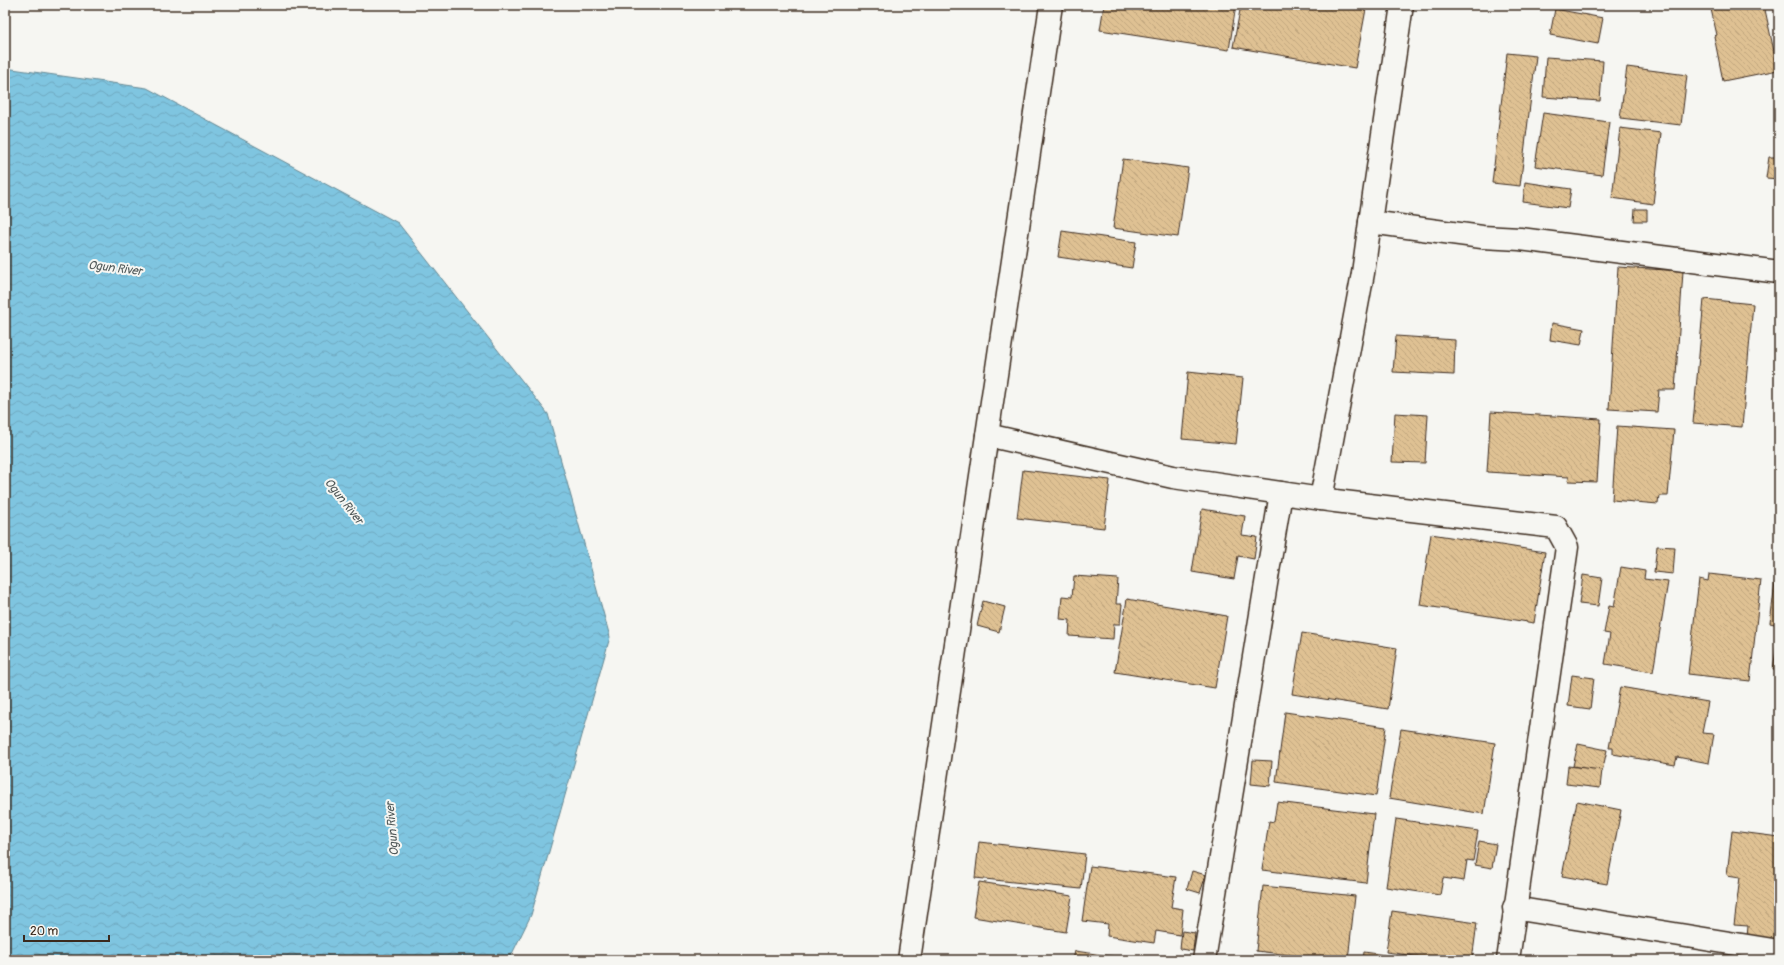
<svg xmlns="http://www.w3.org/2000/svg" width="1784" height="965" font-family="Pangolin,sans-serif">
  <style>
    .water { fill: url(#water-waves); stroke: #648792 }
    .building { fill: url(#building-back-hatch); stroke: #3b2a1e }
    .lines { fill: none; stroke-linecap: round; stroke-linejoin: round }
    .minor-casing { stroke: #3b2a1e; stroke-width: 25 }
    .minor { stroke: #f6f6f2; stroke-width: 22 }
    .labels { text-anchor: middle; stroke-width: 4; stroke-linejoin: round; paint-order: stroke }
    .water-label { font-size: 12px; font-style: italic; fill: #4f5858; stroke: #f6f6f2 }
  </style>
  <defs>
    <pattern id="water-waves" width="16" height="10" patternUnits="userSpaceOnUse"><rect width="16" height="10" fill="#7fc5e0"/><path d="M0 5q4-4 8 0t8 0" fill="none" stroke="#6fa9c0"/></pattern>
    <pattern id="building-back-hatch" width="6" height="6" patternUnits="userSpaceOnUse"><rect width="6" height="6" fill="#dfc193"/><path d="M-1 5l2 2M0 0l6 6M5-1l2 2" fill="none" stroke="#c0a67e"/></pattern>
  </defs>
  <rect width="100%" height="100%" fill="#f6f6f2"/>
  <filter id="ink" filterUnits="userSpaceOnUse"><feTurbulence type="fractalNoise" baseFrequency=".025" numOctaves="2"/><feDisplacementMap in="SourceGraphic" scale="8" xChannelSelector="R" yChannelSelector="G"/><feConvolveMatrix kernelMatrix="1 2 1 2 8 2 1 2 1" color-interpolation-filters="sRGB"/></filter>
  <g filter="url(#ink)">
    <path class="water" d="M5,68L147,88L398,223L548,414L610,637L531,915L509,960H5Z"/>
    <g class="building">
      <path d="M1104,5H1236L1229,50L1100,30Z"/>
      <path d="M1241,5H1345L1366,9L1355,68L1233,47Z"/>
      <path d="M1710,5H1764L1778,70L1723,81L1714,36L1717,35Z"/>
      <path d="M1555,9L1603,18L1598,44L1550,35Z"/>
      <path d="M1507,53L1536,56L1520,186L1492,183Z"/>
      <path d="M1546,57L1603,61L1600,101L1543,97Z"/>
      <path d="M1627,67L1687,75L1681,125L1620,118Z"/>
      <path d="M1543,113L1609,122L1602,175L1535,166Z"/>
      <path d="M1620,128L1661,133L1653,204L1612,198Z"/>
      <path d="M1779,138V179L1766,178L1769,157H1777Z"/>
      <path d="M1123,159L1188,168L1178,237L1113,228Z"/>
      <path d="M1525,182L1571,189L1568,208L1523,202Z"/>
      <path d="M1635,209H1647V221H1634Z"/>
      <path d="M1062,231L1136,242L1132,268L1058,257Z"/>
      <path d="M1618,267L1683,271L1675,390H1659L1657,412L1609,409Z"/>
      <path d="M1704,299L1753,304L1742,427L1693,423Z"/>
      <path d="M1552,323L1584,329L1581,345L1550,340Z"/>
      <path d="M1396,336L1455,340L1454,375L1393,372Z"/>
      <path d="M1188,372L1243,378L1236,444L1182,439Z"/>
      <path d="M1491,412L1601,419L1597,482L1568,481L1569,477L1487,472Z"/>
      <path d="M1395,413L1428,415L1425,463L1392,462Z"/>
      <path d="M1617,426L1674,430L1668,496H1659L1658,504L1612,500Z"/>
      <path d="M1023,470L1110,480L1104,528L1017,518Z"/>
      <path d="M1202,509L1245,516L1242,535L1257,537L1254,559L1238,556L1234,579L1192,572Z"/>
      <path d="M1431,534L1545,552L1534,623L1420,605Z"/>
      <path d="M1657,546L1675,547L1673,574L1654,572Z"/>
      <path d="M1621,567L1645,571L1644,579L1668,582L1653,672L1605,664L1610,634L1604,633L1609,606L1614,607Z"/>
      <path d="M1709,574L1761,580L1750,681L1688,674L1699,579L1708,581Z"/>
      <path d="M1583,575L1602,578L1598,606L1579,604Z"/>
      <path d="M1776,575H1779V625L1770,623Z"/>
      <path d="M1074,576L1118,579L1116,604H1122L1120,624H1114L1113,639L1069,636L1070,620L1060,619L1062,596L1072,597Z"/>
      <path d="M1127,599L1227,616L1215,688L1115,672Z"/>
      <path d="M983,601L1005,607L999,632L977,626Z"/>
      <path d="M1779,629V671L1773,670Z"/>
      <path d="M1302,633L1397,648L1388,709L1292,694Z"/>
      <path d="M1572,675L1594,678L1590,709L1568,706Z"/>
      <path d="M1620,687L1708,702L1702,733L1714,734L1709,763L1677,757L1675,765L1613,754V748H1609Z"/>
      <path d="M1285,712L1386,727L1376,796L1276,782Z"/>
      <path d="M1401,729L1495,743L1484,814L1389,798Z"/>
      <path d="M1578,744L1607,750L1602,772L1573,766Z"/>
      <path d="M1253,760L1272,761L1270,786L1251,784Z"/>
      <path d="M1568,766L1602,770L1600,788L1566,784Z"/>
      <path d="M1577,801L1621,810L1607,884L1562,876Z"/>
      <path d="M1277,802L1374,814L1366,883L1262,870L1269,821L1274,822Z"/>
      <path d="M1396,819L1478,831L1473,861L1467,860L1464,881L1443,878L1440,895L1386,887Z"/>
      <path d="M1732,831L1779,837V940L1747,937L1748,926L1734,925L1740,877L1727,875Z"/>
      <path d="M1479,841L1496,844L1492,868L1475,865Z"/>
      <path d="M979,842L1085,854L1081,889L975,878Z"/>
      <path d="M1090,866L1176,877L1171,907L1183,909L1180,935L1156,931L1154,943L1107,936L1108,924L1082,921Z"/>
      <path d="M1192,871L1206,875L1200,893L1187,889Z"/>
      <path d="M979,882L1072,896L1066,932L973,917Z"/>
      <path d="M1263,886L1355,896L1348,960H1333L1256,951Z"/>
      <path d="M1392,911L1477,923L1472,960H1444L1386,952Z"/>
      <path d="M1182,931L1195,933L1193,951L1180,949Z"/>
      <path d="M1075,951L1124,958V960H1073Z"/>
      <path d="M1364,952L1385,955L1384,960H1363Z"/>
    </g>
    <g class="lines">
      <defs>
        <g id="minor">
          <path d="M1370,222L1402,5"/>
          <path d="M987,435L1173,477L1335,501L1556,527L1567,547L1508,960"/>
          <path d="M1321,499L1363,273L1370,222L1482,237L1520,239L1779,272"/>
          <path d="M1514,908L1779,951"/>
          <path d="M909,960L1051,5"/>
          <path d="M1204,960L1281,493"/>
        </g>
      </defs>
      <use href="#minor" class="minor-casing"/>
      <use href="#minor" class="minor"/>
    </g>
  </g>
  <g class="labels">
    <g class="water-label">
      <text transform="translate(115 268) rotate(7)" y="4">Ogun River</text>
      <text transform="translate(344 501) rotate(52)" y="4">Ogun River</text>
      <text transform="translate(392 829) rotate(-95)" y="4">Ogun River</text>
    </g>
  </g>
  <rect width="1784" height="965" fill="none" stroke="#f6f6f2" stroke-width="20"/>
  <rect x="10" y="10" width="1764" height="945" fill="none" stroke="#3b2a1e" stroke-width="1.5" filter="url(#ink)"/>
  <path d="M24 935v6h85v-6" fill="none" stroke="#3b2a1e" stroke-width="2"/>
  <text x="30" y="935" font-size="12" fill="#3b2a1e" stroke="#f6f6f2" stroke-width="3" paint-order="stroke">20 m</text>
</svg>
